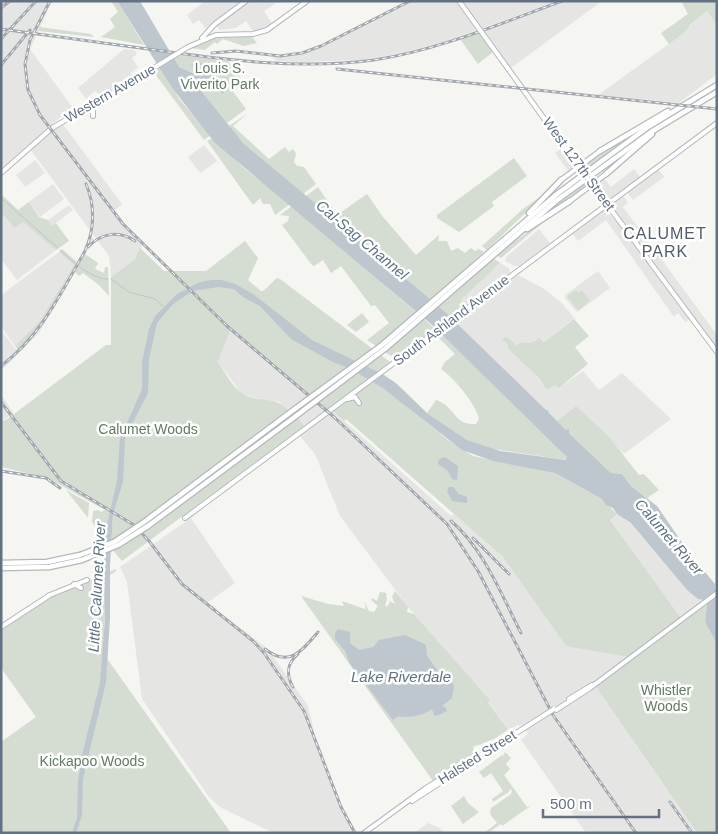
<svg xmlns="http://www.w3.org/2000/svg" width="718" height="834" font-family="Helvetica,sans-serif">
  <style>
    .built { fill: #e5e6e4 }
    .green { fill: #d5dcd2 }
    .water { fill: #bdc7cd }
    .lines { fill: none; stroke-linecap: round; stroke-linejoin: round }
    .stream { stroke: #bdc7cd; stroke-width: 1 }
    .canal { stroke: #bdc7cd; stroke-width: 2.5 }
    .major-casing { stroke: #b5b9bd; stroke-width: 6 }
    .highway-casing { stroke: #b4b8bb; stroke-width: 7 }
    .major { stroke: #fff; stroke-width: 4 }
    .highway { stroke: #fff; stroke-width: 4.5 }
    .rail-casing { stroke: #a2a8ae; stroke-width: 3 }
    .rail { stroke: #fff; stroke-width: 1; stroke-dasharray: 4; stroke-linecap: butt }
    .major-bridge-casing { stroke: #b5b9bd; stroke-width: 6; stroke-linecap: butt }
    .highway-bridge-casing { stroke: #b4b8bb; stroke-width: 7; stroke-linecap: butt }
    .major-bridge { stroke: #fff; stroke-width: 4 }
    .highway-bridge { stroke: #fff; stroke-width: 4.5 }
    .labels { text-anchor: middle; stroke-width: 5; stroke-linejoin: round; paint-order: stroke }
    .park-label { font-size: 14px; fill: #647a62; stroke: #fff }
    .street-label { font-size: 14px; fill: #627283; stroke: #fff }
    .water-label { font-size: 15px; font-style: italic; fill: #5e7481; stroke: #fff }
    .quarter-label { font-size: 16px; letter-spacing: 1px; fill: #515c68; stroke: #fff }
  </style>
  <rect width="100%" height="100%" fill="#f5f5f1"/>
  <g class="built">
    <path d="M1,1H52L30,49L72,107L1,170Z"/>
    <path d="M205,1H279L264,11L273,25L253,31L246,21L236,28L220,30L215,23L206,29L199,20L193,24L187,15Z"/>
    <path d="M411,1H557L444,42L397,54L362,60L302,62L276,61L273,57L293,56L313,51Z"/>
    <path d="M566,1H602L511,68L483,30Z"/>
    <path d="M707,11L717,25V74L679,103L598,95L669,44Z"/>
    <path d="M124,49L134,50L137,54L132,58L138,67L131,73L133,77L101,96L95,91L86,99L78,88Z"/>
    <path d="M62,123L122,204L113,212L144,243L135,259L111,277L109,256L30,149Z"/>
    <path d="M204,145L217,161L200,173L188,157Z"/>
    <path d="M563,147L575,166L569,172L555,153Z"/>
    <path d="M35,160L45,173L25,187L16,175Z"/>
    <path d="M634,169L640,177L608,200L596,185L604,178L611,187Z"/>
    <path d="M658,169L664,177L633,200L627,192Z"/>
    <path d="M53,184L64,199L40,217L29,202Z"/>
    <path d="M623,195L628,203L623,207L717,335V349L611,205Z"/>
    <path d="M69,205L73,210L52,226L48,220Z"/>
    <path d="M605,208L646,258L691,319L685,322L678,313L674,317L606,220L578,241L572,232Z"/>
    <path d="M5,216L23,221L56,250L17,280L1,259V219Z"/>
    <path d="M539,229L550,243L519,266H514L505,261L506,257Z"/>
    <path d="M90,234L95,241L87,249L39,333L20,352L18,350L34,334L46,318L82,254Z"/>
    <path d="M59,252L74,265L40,321L15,346L1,327V295Z"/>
    <path d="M500,263L509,268L510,273L466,306L461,300Z"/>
    <path d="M598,271L610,288L577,312L565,298V295Z"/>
    <path d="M518,275L543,288L562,303L576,320L573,319L544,342L541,339H536L531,343L522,342L516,345L506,336L503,338L508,345L507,348L540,379L547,390L555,384L559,388L583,371L599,390L622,373L671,419L624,454L576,406L557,421L453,321Z"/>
    <path d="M231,327L262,352L327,410L304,426L292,410L289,411L278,401L261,400L241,393L218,362Z"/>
    <path d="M1,330L19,353L1,371Z"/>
    <path d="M1,394L14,414L1,421Z"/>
    <path d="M332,410L451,516L454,514L503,557L566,645L628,657L631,660L598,684L636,745L697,833H586L521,740L528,734L522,726L518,725L508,730L488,703L490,700L408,607L340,516L315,454L299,435Z"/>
    <path d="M617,514L631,523L687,590L703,601L681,618L610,520Z"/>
    <path d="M191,518L235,583L207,603L268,649L308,706L318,748L342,807L356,833H273L220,807L209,797L142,699L127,582L120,567Z"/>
    <path d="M428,823L440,828L444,833H414Z"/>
  </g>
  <g class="green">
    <path d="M111,1H117L144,45L101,37L115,27L110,19L118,12Z"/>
    <path d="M681,1H717V25L707,11L690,25L686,31L669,44L661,33L688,14Z"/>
    <path d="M40,27L91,34L94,37L38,31Z"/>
    <path d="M479,31L493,52L478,64L460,39Z"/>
    <path d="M228,35L251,36L257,43L244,46L223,39L217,44L215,42L205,50L191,48L217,37Z"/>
    <path d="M181,54L228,61L242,80L231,89L246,109L227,123L196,86L194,73L179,67L173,59Z"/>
    <path d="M160,67L180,100L211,135L204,140L153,71Z"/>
    <path d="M248,113L233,126L269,159L285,147L289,152L293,149L296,154L294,162L297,166L304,167L316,184L303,194L244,144L229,126Z"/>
    <path d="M641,129L586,169L584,166L601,153Z"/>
    <path d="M212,138L245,169L290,204L275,215L270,204H263L260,198L253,205L207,141Z"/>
    <path d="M514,158L527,176L492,202L494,206L459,232L437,218V215Z"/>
    <path d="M586,182L588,185L534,222Z"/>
    <path d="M318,187L337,215L367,194L383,217L416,255L439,235L438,241H447L451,251L458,248L465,253L471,248L475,251L479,249L484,252L431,300L306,196Z"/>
    <path d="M548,191L487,250L482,246L523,209Z"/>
    <path d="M1,194L18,210L29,202L39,217L48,220L52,226L56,223L69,241L56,250L23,222L14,228L5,216L1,219Z"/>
    <path d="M292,206L416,312L376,346L367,340L389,323L375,305L371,306L341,266L331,273L323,260L314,266L312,265L282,225L288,221L289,216L280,215Z"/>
    <path d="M558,210L501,258L496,255Z"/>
    <path d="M245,241L258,258L248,280L261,291H263L277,278L280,279L390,362L327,410L231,328L218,362C225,372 232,387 242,393C259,404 276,395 289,411L292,409L304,426L122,561L111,548L113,514L107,542L92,522L93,511L98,510L101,512L105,510L48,478L1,467V421L6,420L106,345H111V277L135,259L140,248L164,271H206Z"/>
    <path d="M62,249L77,262L40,327L18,350L15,346L40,321L74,265L59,252Z"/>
    <path d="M85,254L98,263L95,269L104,273L105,267H108L109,296L99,285L83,273L79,276L75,272Z"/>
    <path d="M493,258L500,263L461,300L466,306L450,317L439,306Z"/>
    <path d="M576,290L578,293L582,290L590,301L578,311L567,296Z"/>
    <path d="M362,313L369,322L356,332L347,325Z"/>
    <path d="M424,319L435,329L395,358L384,352Z"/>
    <path d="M574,319L589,336L575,347L588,364L559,388L555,385L547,390L540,379L507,348L508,345L502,339L506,336L516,345L522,342L531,343L539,338L544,342Z"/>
    <path d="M439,332L554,442L567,457V460L486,448L467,440L427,413L436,400C456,406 453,426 476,424L479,419C476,404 454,378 441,369L445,362L455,354L435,334Z"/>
    <path d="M371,381L392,394L448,440L473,456L555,473L602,499L617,514L610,520L681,618L628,657L566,646L503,557L346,419L344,421L332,410Z"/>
    <path d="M576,406L610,438L639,475L644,474L659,490L647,498L631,486L622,474L611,473L557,421Z"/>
    <path d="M66,490L89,503L88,518Z"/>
    <path d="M116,569V571L107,577L103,653L231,833H1V742L36,717L1,668V629L50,597Z"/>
    <path d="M395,591L408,607L407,612L414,614L490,700L488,703L508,730L494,739L473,747L476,755L433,781L301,596L328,604L344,606L342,601L365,609H366L364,601L369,611L374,612L378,606L371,600L372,598L377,601L380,592L386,593L387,600L385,605L387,607L390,601L395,604L392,597Z"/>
    <path d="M707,603L705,622L717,644V833H697L597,688L598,684Z"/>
    <path d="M505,752L511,758L506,764L510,769L504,775L527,807L532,805L502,826L501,824L488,833H484L497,823L490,814L491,808L511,794L512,790L510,789L509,792L493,802L492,799L503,791L491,773L484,778L479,772L502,755L503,756Z"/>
    <path d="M464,796L468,803L479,812L463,824L451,806Z"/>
  </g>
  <g class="water">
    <path d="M117,1H140L179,67L193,73L199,67L207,68L200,64L190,66C209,54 221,83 197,86L244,144L442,309L546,410H548V412L566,430L569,429V433L611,473L622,474L631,486L657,506L690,554L715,584L717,644L705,622L707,604L704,600L698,599L687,590L631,523L617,514L613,508L606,505L602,499L555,473L493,461L462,450L384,389L351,369L333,362L291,339L260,306L243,297L234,289L218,287L193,291L173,304L157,323L149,359L148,393L125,438L123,482L113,514L110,565V618L106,682L83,779L82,815L76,833H72L77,818L78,781L83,751L100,683L105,618L104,563L107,525L117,481L120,439L142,389V362L149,329L155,316L177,294L198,283L210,280H222L235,284L253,294L312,340L384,375L397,384L427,413L467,440L500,451L566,460L567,457L431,324L215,143L173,89Z"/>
    <path d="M445,457L458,466L457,480L452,479L448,471L438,464L439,459Z"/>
    <path d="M449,487H453L459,494L467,497V503L452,501L447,491Z"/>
    <path d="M338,629L350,632V643L359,650L373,647L379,640L405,635L426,645L427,656L440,674L454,685L452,698L442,706L446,708L447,711L436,716L434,715L432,709C424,715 408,719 398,716L393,720L350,664L345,651L335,639V633Z"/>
  </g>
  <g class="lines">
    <g class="stream">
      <path d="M1,198L58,248"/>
      <path d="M60,250C72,261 91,279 108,279"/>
      <path d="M111,279L129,292L155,299L164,307"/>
    </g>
    <path class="canal" d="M208,81L223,92"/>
    <defs>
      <g id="major">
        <path d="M202,38L215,24L246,1"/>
        <path d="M488,41L582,171"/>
        <path d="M188,47L216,35L253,34L267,30L307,1"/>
        <path d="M93,106V116"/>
        <path d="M1,173L52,128L126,85"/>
        <path d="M561,180L600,151"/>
        <path d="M589,180L717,352"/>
        <path d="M570,201L606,174"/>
        <path d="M347,399L355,397L359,403"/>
        <path d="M185,518L717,123"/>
        <path d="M74,584L81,588"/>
        <path d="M1,627L50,595L87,580"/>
        <path d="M569,699L592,685"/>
        <path d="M556,710L590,688L717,593"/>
        <path d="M412,801L452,775"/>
        <path d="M364,833L426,788L521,730"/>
      </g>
      <g id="highway">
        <path d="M600,151L668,111"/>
        <path d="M606,174L652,134"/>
        <path d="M529,213L561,180"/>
        <path d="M527,229L570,201"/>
        <path d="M382,345L557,194L648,127L717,85"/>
        <path d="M386,348L556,201L651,132L717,92"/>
        <path d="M144,522L288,414"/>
        <path d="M148,526L292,419"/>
        <path d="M1,563L47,562L80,555"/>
        <path d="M1,568L49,567L82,560"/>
      </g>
    </defs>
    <use href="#major" class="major-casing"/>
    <use href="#highway" class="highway-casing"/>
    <use href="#major" class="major"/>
    <use href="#highway" class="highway"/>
    <defs>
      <g id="rail">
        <path d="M50,1L30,40L25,64L28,90L40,115L123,224L227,326L334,417L447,524L478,571L553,715L636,833"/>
        <path d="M1,8L10,1"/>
        <path d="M1,29C53,36 104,43 155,50C227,60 301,70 374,60C439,50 501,23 562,1"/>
        <path d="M1,39L36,1"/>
        <path d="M212,53L236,51L280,56L302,53L321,46L410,1"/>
        <path d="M1,65L30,30"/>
        <path d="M337,69L717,109"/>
        <path d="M88,247C101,233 119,230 135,241"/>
        <path d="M1,366C41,336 61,293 85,251C95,229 95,205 86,184"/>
        <path d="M1,402L61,481L134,525L149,541L182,584L253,641L264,653L304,711L341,807L355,833"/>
        <path d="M1,471L46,478L60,488"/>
        <path d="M451,521C484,549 502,596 521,633"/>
        <path d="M473,538L509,574"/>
        <path d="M265,649C289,668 302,651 318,632"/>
        <path d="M293,687C286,675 287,663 298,654"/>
        <path d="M670,802L692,833"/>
      </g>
    </defs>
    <use href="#rail" class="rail-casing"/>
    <use href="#rail" class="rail"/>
    <defs>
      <g id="major-bridge">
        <path d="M459,1L488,41"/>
        <path d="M126,85L188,47"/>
        <path d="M582,171L589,180"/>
        <path d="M521,730L554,709"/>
      </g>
      <g id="highway-bridge">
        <path d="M288,414L382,345"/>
        <path d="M292,419L386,348"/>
        <path d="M80,555L114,542L144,522"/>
        <path d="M82,560L118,545L148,526"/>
      </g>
    </defs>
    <use href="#major-bridge" class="major-bridge-casing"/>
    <use href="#highway-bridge" class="highway-bridge-casing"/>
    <use href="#major-bridge" class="major-bridge"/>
    <use href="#highway-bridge" class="highway-bridge"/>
  </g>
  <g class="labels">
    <g class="park-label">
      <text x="220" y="73">Louis S.<tspan x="220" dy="16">Viverito Park</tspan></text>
      <text x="148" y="434">Calumet Woods</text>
      <text x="666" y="695">Whistler<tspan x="666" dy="16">Woods</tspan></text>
      <text x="92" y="766">Kickapoo Woods</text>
    </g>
    <g class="street-label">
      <text transform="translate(110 93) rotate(-30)" y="5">Western Avenue</text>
      <text transform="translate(579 164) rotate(54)" y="5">West 127th Street</text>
      <text transform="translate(451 320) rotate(-37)" y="5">South Ashland Avenue</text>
      <text transform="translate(477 757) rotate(-32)" y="5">Halsted Street</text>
    </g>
    <g class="water-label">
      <text transform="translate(362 240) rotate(40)" y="5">Cal-Sag Channel</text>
      <text transform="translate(669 537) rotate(49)" y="5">Calumet River</text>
      <text transform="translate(97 587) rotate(-87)" y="5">Little Calumet River</text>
      <text x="401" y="682">Lake Riverdale</text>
    </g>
    <g class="quarter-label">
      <text x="665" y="239">CALUMET<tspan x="665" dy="18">PARK</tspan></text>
    </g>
  </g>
  <rect width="718" height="834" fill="none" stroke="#627283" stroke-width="5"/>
  <path d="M543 809v8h116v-8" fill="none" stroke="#627283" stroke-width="2.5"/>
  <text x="550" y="809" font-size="15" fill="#627283" stroke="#ffffff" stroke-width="4" paint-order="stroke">500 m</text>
</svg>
